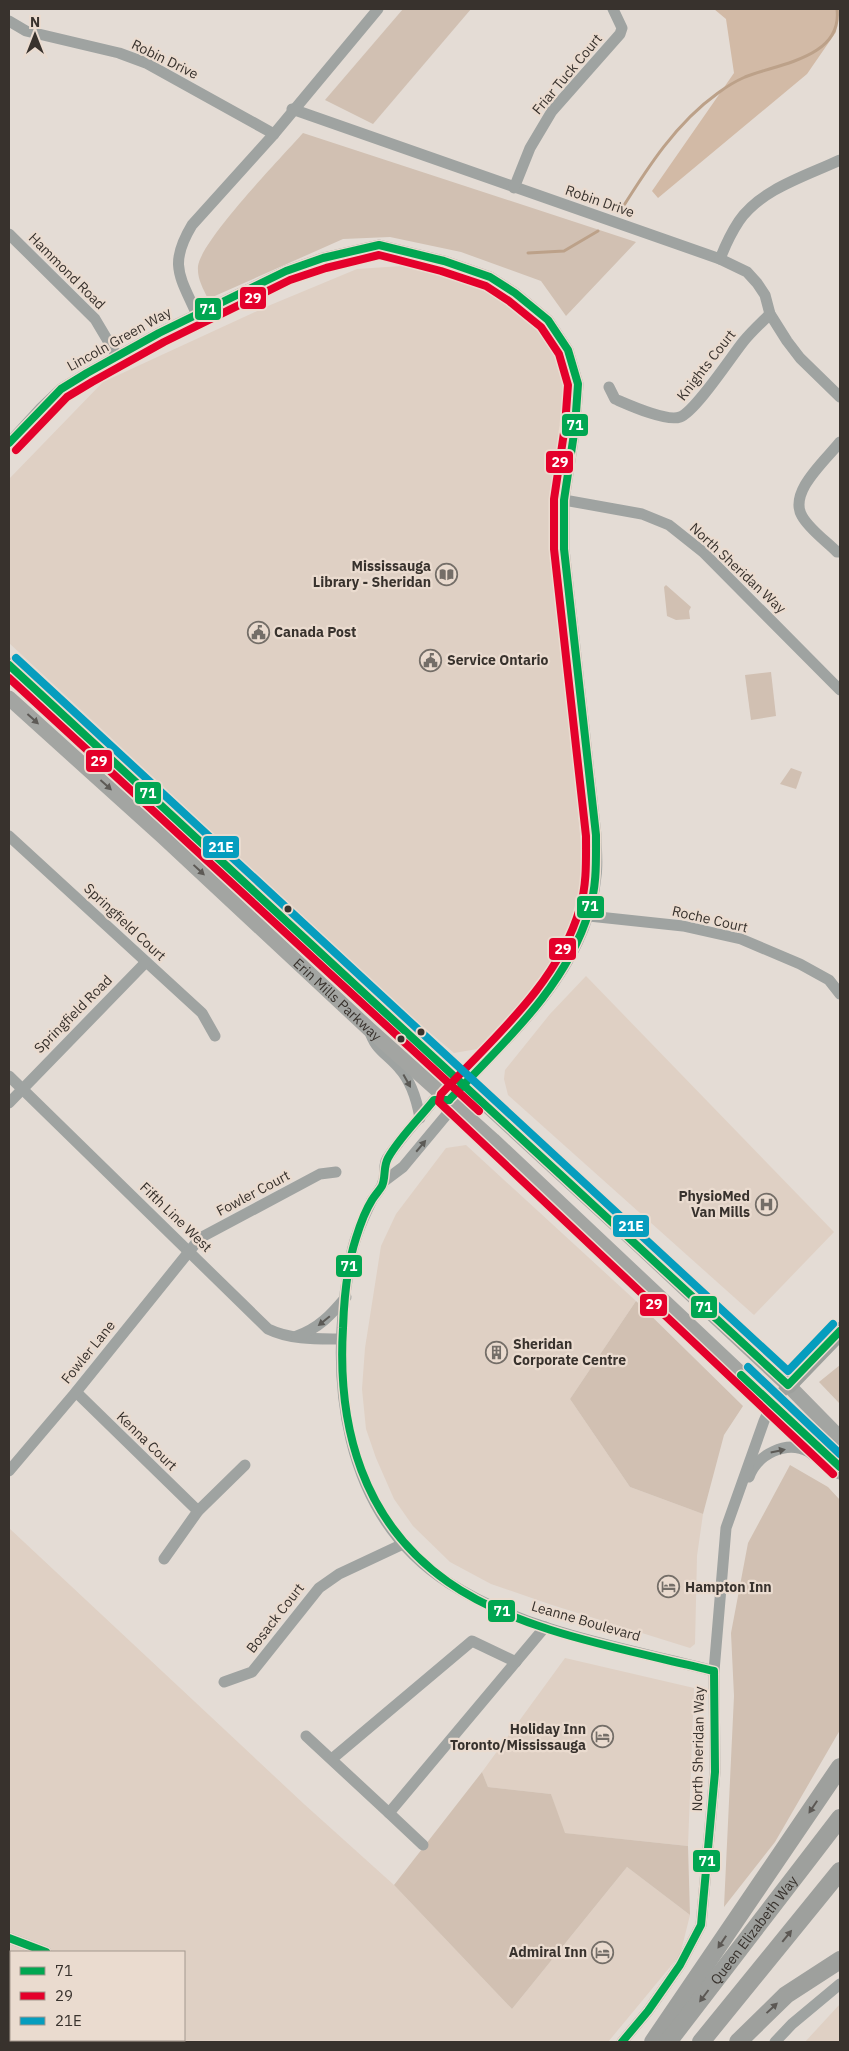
<svg xmlns="http://www.w3.org/2000/svg" width="849" height="2051" font-family="'IBM Plex Sans',sans-serif">
  <style>
    .built { fill: #dfd0c4; fill-rule: evenodd }
    .green { fill: #d1c0b2 }
    .forest { fill: #d2baa6 }
    .lines { fill: none; stroke-linecap: round; stroke-linejoin: round }
    .stream { stroke: #bca189; stroke-width: 3 }
    .minor { stroke: #9fa3a1; stroke-width: 11 }
    .major { stroke: #a3a5a2; stroke-width: 15 }
    .highway { stroke: #9ea09d; stroke-width: 18 }
    .bus-1-casing { stroke: #eadbcf; stroke-width: 11 }
    .bus-2-casing { stroke: #eadbcf; stroke-width: 11 }
    .bus-3-casing { stroke: #eadbcf; stroke-width: 11 }
    .bus-1 { stroke: #00a651; stroke-width: 8 }
    .bus-2 { stroke: #e4002b; stroke-width: 8 }
    .bus-3 { stroke: #069dbe; stroke-width: 8 }
    .oneway { fill: #5d5a56 }
    .oneway2 { fill: #5c5a56 }
    .oneway3 { fill: #5c5854 }
    .bus-dot { fill: #38322d; stroke: #eadbcf; stroke-width: 2 }
    .labels { text-anchor: middle; stroke-width: 4.5; stroke-linejoin: round; paint-order: stroke }
    .street-label { font-size: 14px; fill: #38322d; stroke: #eadbcf }
    .poi-label { font-size: 14px; font-weight: bold; fill: #38322d; stroke: #eadbcf; text-anchor: end }
    .line-badge { stroke: #eadbcf; stroke-width: 2 }
    .badge-label { font-size: 14px; text-anchor: middle; font-weight: bold; fill: #fff }
  </style>
  <rect width="100%" height="100%" fill="#e4dcd5"/>
  <g class="built">
    <path d="M402,266L470,284L513,306L554,348L569,389L561,447L550,507L585,889L561,949L520,1003L477,1049L454,1053L409,1015L9,643V479L103,382L268,306L357,269Z"/>
    <path d="M586,976L834,1232L754,1315L508,1095L504,1079L505,1070L550,1014Z"/>
    <path d="M466,1145L636,1301L570,1399L630,1487L703,1514L697,1556L695,1644L690,1648L552,1605L491,1584L450,1562L413,1526L394,1499L376,1458L366,1429L362,1389L365,1348L381,1246L396,1214L446,1148Z"/>
    <path d="M9,1528L304,1804L394,1885L512,2009L627,1867L690,1915L680,1955L608,2042H9ZM11,1952H184V2040H11Z"/>
    <path d="M565,1658L694,1688L688,1846L564,1833L551,1794L488,1787L482,1772Z"/>
    <path d="M840,2004V2042H805Z"/>
  </g>
  <g class="green">
    <path d="M403,9H471L373,124L325,100Z"/>
    <path d="M303,133L636,242L566,316L541,281L461,252L390,237L343,239L208,299C203,288 197,279 198,266C202,239 281,158 303,133Z"/>
    <path d="M666,585L691,607L689,611L690,619L676,620L667,616L664,587Z"/>
    <path d="M771,672L776,716L751,720L745,675Z"/>
    <path d="M791,768L802,772L796,789L780,784Z"/>
    <path d="M636,1301L743,1406L724,1435L703,1514L630,1487L570,1399Z"/>
    <path d="M840,1365V1404L819,1382Z"/>
    <path d="M790,1465L828,1487L840,1500V1730L775,1842L724,1907L734,1696L731,1633L748,1543Z"/>
    <path d="M482,1772L488,1787L551,1794L565,1833L688,1846L690,1915L627,1867L512,2009L394,1885Z"/>
  </g>
  <path class="forest" d="M714,9H839L836,32L807,74L658,198L652,191L734,73L726,19Z"/>
  <g class="lines">
    <g class="stream">
      <path d="M621,210C648,167 676,123 718,93C726,87 736,81 745,77C777,64 843,58 837,9"/>
      <path d="M528,253L564,251L598,231"/>
    </g>
    <g class="minor">
      <path d="M9,21L26,31L119,53L146,63L274,134"/>
      <path d="M292,109L720,259L747,272L757,283L765,295L770,314L787,341L800,358L840,397"/>
      <path d="M514,188L530,148L552,111L620,34L622,28L613,9"/>
      <path d="M9,234L95,319L117,356"/>
      <path d="M720,259C725,246 731,233 739,221C761,189 806,176 840,160"/>
      <path d="M197,315C180,276 168,265 192,225L274,134L378,9"/>
      <path d="M609,387L615,399C629,405 666,422 680,417C695,412 731,357 743,342C751,332 761,323 770,314"/>
      <path d="M840,442C826,460 788,492 802,516C809,529 826,541 837,552H840"/>
      <path d="M9,443L41,408L61,389L87,373L159,333L286,271L323,258L379,245L444,261L490,277L515,293L548,320L568,350L578,384L575,427L564,500V549L596,835C596,848 598,863 596,876C587,971 509,1035 449,1100"/>
      <path d="M564,500L642,514L669,525L703,552L840,690"/>
      <path d="M9,836L202,1013L215,1036"/>
      <path d="M589,916L683,926L741,939L800,964L829,980L840,994"/>
      <path d="M369,1029C375,1050 385,1052 399,1068C411,1081 417,1101 420,1118"/>
      <path d="M9,1076L268,1329C291,1340 316,1339 341,1339"/>
      <path d="M449,1100H434C419,1119 400,1138 387,1159C383,1165 386,1175 383,1183C381,1189 376,1194 372,1200C362,1220 353,1241 350,1262C329,1377 341,1514 449,1583C527,1633 625,1648 714,1671"/>
      <path d="M9,1103L146,962"/>
      <path d="M383,1182L403,1167L448,1113L449,1100"/>
      <path d="M297,1336C319,1328 331,1315 346,1297"/>
      <path d="M76,1392L198,1511"/>
      <path d="M9,1471L76,1392L200,1238L320,1174L336,1172"/>
      <path d="M749,1477C757,1455 786,1439 809,1452C820,1459 827,1469 840,1474"/>
      <path d="M164,1559L198,1511L245,1465"/>
      <path d="M224,1682L252,1672L319,1588L339,1574L403,1544"/>
      <path d="M306,1736L389,1813L545,1627"/>
      <path d="M333,1758L472,1641L516,1662"/>
      <path d="M389,1813L423,1845"/>
      <path d="M9,1938L46,1952"/>
      <path d="M161,2040L165,2042"/>
      <path d="M622,2042L648,2011L680,1965L701,1925L715,1772L714,1671L726,1528L764,1421L772,1404L788,1385"/>
      <path d="M775,2042L792,2024L840,1984"/>
    </g>
    <g class="major">
      <path d="M9,665L631,1238L788,1385L840,1438"/>
      <path id="s1" d="M9,698L163,837L369,1029L493,1140L840,1467"/>
    </g>
    <g class="highway">
      <path d="M788,1385L840,1331"/>
      <path d="M653,2042L840,1767"/>
      <path id="s2" d="M668,2042L840,1818"/>
      <path d="M701,2042L840,1871"/>
      <path d="M738,2042L786,1995L840,1960"/>
    </g>
    <defs>
      <g id="bus-1">
        <path d="M9,443L61,389L87,373L159,333L286,271L323,258L379,245L444,261L490,277L515,293L548,320L568,350L578,384L575,427L564,500V549L596,835C596,861 597,886 589,911C566,988 502,1044 449,1100"/>
        <path d="M9,665L788,1385L840,1331"/>
        <path d="M449,1100H434C419,1119 400,1137 388,1158C383,1167 386,1177 382,1186C379,1191 375,1195 372,1200C365,1211 360,1225 356,1238C347,1266 344,1298 343,1328C337,1428 363,1522 448,1582C520,1633 630,1650 714,1671L715,1772L701,1925L680,1965L648,2011L622,2042"/>
        <path d="M741,1375L840,1467"/>
        <path d="M9,1938L46,1952"/>
      </g>
      <g id="bus-2">
        <path d="M16,450L67,397L92,382L164,342L290,280L326,268L379,255L441,271L486,286L509,301L541,327L559,354L568,385L565,426L554,499V549L586,836C586,860 587,884 580,908C558,984 493,1038 441,1094L439,1102L833,1474"/>
        <path d="M9,678L479,1111"/>
      </g>
      <g id="bus-3">
        <path d="M16,658L788,1371L833,1324"/>
        <path d="M748,1367L840,1454"/>
      </g>
    </defs>
    <use href="#bus-1" class="bus-1-casing"/>
    <use href="#bus-2" class="bus-2-casing"/>
    <use href="#bus-3" class="bus-3-casing"/>
    <use href="#bus-1" class="bus-1"/>
    <use href="#bus-2" class="bus-2"/>
    <use href="#bus-3" class="bus-3"/>
  </g>
  <defs><path id="oneway-solid" d="M-6-.8H1V-3.2L6.5 0L1 3.2V.8H-6Z" transform="scale(1.25)"/></defs>
  <g class="oneway">
    <use href="#oneway-solid" transform="translate(33 719) rotate(42)"/>
    <use href="#oneway-solid" transform="translate(106 785) rotate(42)"/>
    <use href="#oneway-solid" transform="translate(199 870) rotate(43)"/>
  </g>
  <g class="oneway2">
    <use href="#oneway-solid" transform="translate(407 1081) rotate(61)"/>
    <use href="#oneway-solid" transform="translate(421 1146) rotate(-50)"/>
    <use href="#oneway-solid" transform="translate(324 1321) rotate(141)"/>
    <use href="#oneway-solid" transform="translate(778 1451) rotate(-12)"/>
  </g>
  <g class="oneway3">
    <use href="#oneway-solid" transform="translate(813 1807) rotate(124)"/>
    <use href="#oneway-solid" transform="translate(787 1936) rotate(-51)"/>
    <use href="#oneway-solid" transform="translate(722 1942) rotate(124)"/>
    <use href="#oneway-solid" transform="translate(704 1996) rotate(127)"/>
    <use href="#oneway-solid" transform="translate(772 2008) rotate(-43)"/>
  </g>
  <defs>
    <symbol id="library-ring" viewBox="-11 -11 22 22"><circle r="9.5" fill="#eadbcf" stroke="#746e68" stroke-width="1.5"/><path d="M-6-4Q-3-5.5-.7-3.5V5Q-3 3-6 4ZM6-4Q3-5.5 .7-3.5V5Q3 3 6 4Z" fill="#746e68"/></symbol>
    <symbol id="civic-ring" viewBox="-11 -11 22 22"><circle r="9.5" fill="#eadbcf" stroke="#746e68" stroke-width="1.5"/><path d="M-.6-6.5H3V-4.5H.6V-3L4-1V1h2V6H-6V1h2V-1L-.6-3ZM-1.2 2.5V6h2.4V2.5Z" fill="#746e68"/></symbol>
    <symbol id="hospital-ring" viewBox="-11 -11 22 22"><circle r="9.5" fill="#eadbcf" stroke="#746e68" stroke-width="1.5"/><path d="M-5-5h3v3.5h4V-5h3V5h-3V1.5h-4V5h-3Z" fill="#746e68"/></symbol>
    <symbol id="building-ring" viewBox="-11 -11 22 22"><circle r="9.5" fill="#eadbcf" stroke="#746e68" stroke-width="1.5"/><path d="M-4-6H4V6H1V3H-1V6H-4ZM-2.5-4.3h1.7v1.8h-1.7ZM.8-4.3h1.7v1.8H.8ZM-2.5-1h1.7V.8h-1.7ZM.8-1h1.7V.8H.8Z" fill="#746e68"/></symbol>
    <symbol id="hotel-ring" viewBox="-11 -11 22 22"><circle r="9.5" fill="#eadbcf" stroke="#746e68" stroke-width="1.5"/><path d="M-6-4.5h1.5V1H6V5H4.5V3h-9V5H-6ZM-4 0a1.8 1.8 0 1 1 3.6 0ZM.5 0V-2.5h3Q6-2.5 6 0Z" fill="#746e68"/></symbol>
  </defs>
  <g fill-rule="evenodd">
    <use href="#library-ring" x="434" y="562" width="25" height="25"/>
    <use href="#civic-ring" x="246" y="620" width="25" height="25"/>
    <use href="#civic-ring" x="418" y="648" width="25" height="25"/>
    <use href="#hospital-ring" x="754" y="1192" width="25" height="25"/>
    <use href="#building-ring" x="484" y="1340" width="25" height="25"/>
    <use href="#hotel-ring" x="656" y="1574" width="25" height="25"/>
    <use href="#hotel-ring" x="590" y="1724" width="25" height="25"/>
    <use href="#hotel-ring" x="590" y="1940" width="25" height="25"/>
  </g>
  <g class="bus-dot">
    <circle cx="288" cy="909" r="4.5"/>
    <circle cx="421" cy="1032" r="4.5"/>
    <circle cx="401" cy="1039" r="4.5"/>
  </g>
  <g class="labels">
    <g class="street-label">
      <text transform="translate(165 59) rotate(26)" y="5">Robin Drive</text>
      <text transform="translate(567 74) rotate(-50)" y="5">Friar Tuck Court</text>
      <text transform="translate(600 201) rotate(19)" y="5">Robin Drive</text>
      <text transform="translate(67 271) rotate(45)" y="5">Hammond Road</text>
      <text transform="translate(119 339) rotate(-29)" y="5">Lincoln Green Way</text>
      <text transform="translate(706 365) rotate(-52)" y="5">Knights Court</text>
      <text transform="translate(738 568) rotate(43)" y="5">North Sheridan Way</text>
      <text transform="translate(710 919) rotate(13)" y="5">Roche Court</text>
      <text transform="translate(125 922) rotate(43)" y="5">Springfield Court</text>
      <text dy="5" stroke="none"><textPath href="#s1" startOffset="446">Erin Mills Parkway</textPath></text>
      <text transform="translate(73 1014) rotate(-45)" y="5">Springfield Road</text>
      <text transform="translate(253 1193) rotate(-28)" y="5">Fowler Court</text>
      <text transform="translate(176 1217) rotate(44)" y="5">Fifth Line West</text>
      <text transform="translate(88 1352) rotate(-51)" y="5">Fowler Lane</text>
      <text transform="translate(147 1441) rotate(44)" y="5">Kenna Court</text>
      <text transform="translate(275 1618) rotate(-52)" y="5">Bosack Court</text>
      <text transform="translate(586 1621) rotate(16)" y="5">Leanne Boulevard</text>
      <text transform="translate(698 1749) rotate(-89)" y="5">North Sheridan Way</text>
      <text dy="5" stroke="none"><textPath href="#s2" startOffset="141">Queen Elizabeth Way</textPath></text>
    </g>
    <g class="poi-label">
      <text x="431" y="571">Mississauga<tspan x="431" dy="16">Library - Sheridan</tspan></text>
      <text x="274" y="637" text-anchor="start">Canada Post</text>
      <text x="447" y="665" text-anchor="start">Service Ontario</text>
      <text x="750" y="1201">PhysioMed<tspan x="750" dy="16">Van Mills</tspan></text>
      <text x="513" y="1349" text-anchor="start">Sheridan<tspan x="513" dy="16">Corporate Centre</tspan></text>
      <text x="685" y="1592" text-anchor="start">Hampton Inn</text>
      <text x="586" y="1734">Holiday Inn<tspan x="586" dy="16">Toronto/Mississauga</tspan></text>
      <text x="587" y="1957">Admiral Inn</text>
    </g>
  </g>
  <g class="line-badge">
    <rect x="239" y="286" width="28" height="24" rx="5" fill="#e4002b"/>
    <rect x="194" y="297" width="28" height="24" rx="5" fill="#00a651"/>
    <rect x="561" y="413" width="28" height="24" rx="5" fill="#00a651"/>
    <rect x="545" y="450" width="29" height="24" rx="5" fill="#e4002b"/>
    <rect x="85" y="749" width="28" height="24" rx="5" fill="#e4002b"/>
    <rect x="134" y="781" width="28" height="24" rx="5" fill="#00a651"/>
    <rect x="202" y="835" width="38" height="24" rx="5" fill="#069dbe"/>
    <rect x="576" y="895" width="29" height="24" rx="5" fill="#00a651"/>
    <rect x="548" y="937" width="29" height="24" rx="5" fill="#e4002b"/>
    <rect x="612" y="1214" width="38" height="24" rx="5" fill="#069dbe"/>
    <rect x="335" y="1254" width="28" height="24" rx="5" fill="#00a651"/>
    <rect x="639" y="1293" width="29" height="24" rx="5" fill="#e4002b"/>
    <rect x="690" y="1295" width="28" height="24" rx="5" fill="#00a651"/>
    <rect x="487" y="1599" width="29" height="24" rx="5" fill="#00a651"/>
    <rect x="692" y="1849" width="29" height="24" rx="5" fill="#00a651"/>
  </g>
  <g class="badge-label">
    <text x="253" y="303">29</text>
    <text x="208" y="314">71</text>
    <text x="575" y="430">71</text>
    <text x="560" y="467">29</text>
    <text x="99" y="766">29</text>
    <text x="148" y="798">71</text>
    <text x="221" y="852">21E</text>
    <text x="590" y="911">71</text>
    <text x="563" y="954">29</text>
    <text x="631" y="1231">21E</text>
    <text x="349" y="1271">71</text>
    <text x="654" y="1309">29</text>
    <text x="704" y="1312">71</text>
    <text x="502" y="1616">71</text>
    <text x="707" y="1866">71</text>
  </g>
  <rect width="849" height="2051" fill="none" stroke="#38322d" stroke-width="20"/>
  <rect x="10" y="1951" width="175" height="90" fill="#eadbcf" stroke="#a3978e"/>
  <rect x="20" y="1967" width="25" height="8" fill="#00a651" stroke="#a3978e"/>
  <text x="55" y="1976" font-size="15" fill="#38322d">71</text>
  <rect x="20" y="1992" width="25" height="8" fill="#e4002b" stroke="#a3978e"/>
  <text x="55" y="2001" font-size="15" fill="#38322d">29</text>
  <rect x="20" y="2017" width="25" height="8" fill="#069dbe" stroke="#a3978e"/>
  <text x="55" y="2026" font-size="15" fill="#38322d">21E</text>
  <g transform="translate(35 35)" stroke="#eadbcf" stroke-width="4" paint-order="stroke">
  <path d="M0-4L9 19L0 12L-9 19Z" fill="#38322d"/>
  <text y="-8" font-size="14" font-weight="bold" text-anchor="middle" fill="#38322d">N</text>
  </g>
</svg>
